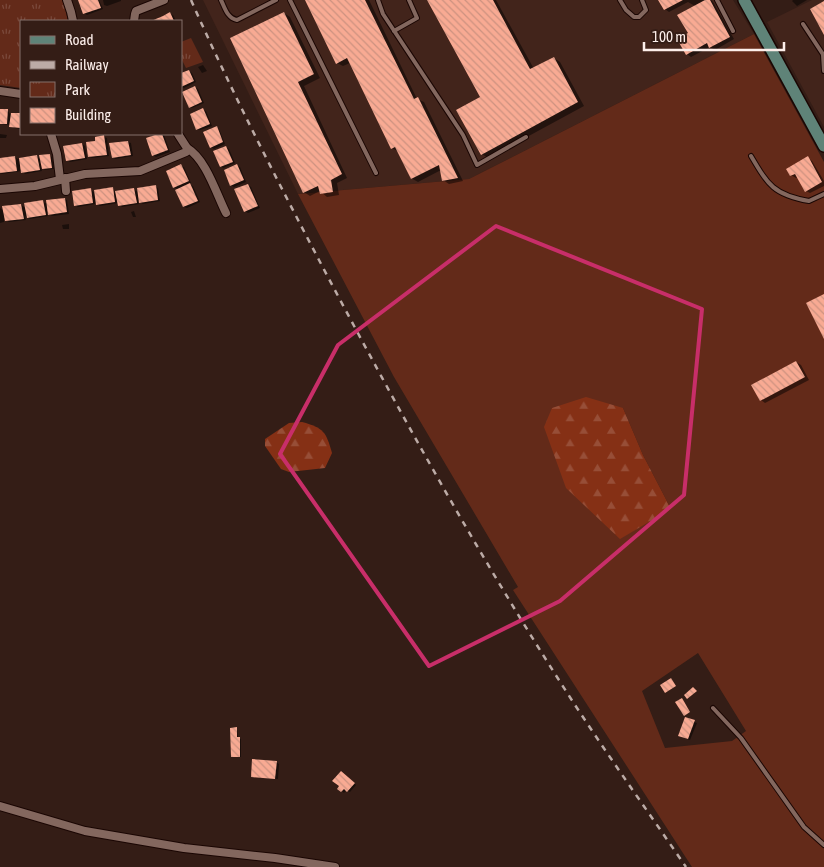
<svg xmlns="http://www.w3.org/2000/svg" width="824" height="867" font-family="'Asap Condensed',sans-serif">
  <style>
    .built { fill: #42241b }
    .green { fill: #632a19; fill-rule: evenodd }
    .forest { fill: url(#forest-firs) }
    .park { fill: url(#park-tufts) }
    .shadow { fill: #0007 }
    .building { fill: url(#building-back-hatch) }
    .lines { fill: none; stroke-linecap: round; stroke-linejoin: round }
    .lane-casing { stroke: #1a0603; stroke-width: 6 }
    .street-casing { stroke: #1a0603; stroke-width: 10 }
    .secondary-casing { stroke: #1a0603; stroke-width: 14 }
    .lane { stroke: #83675e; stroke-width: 4 }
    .street { stroke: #83675e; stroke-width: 8 }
    .secondary { stroke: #5f8378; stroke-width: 11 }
    .rail { stroke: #bcaba6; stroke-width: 2.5; stroke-dasharray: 6 6; stroke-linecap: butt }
    .marked { fill: none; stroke: #c82e69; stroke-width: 4; stroke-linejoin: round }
  </style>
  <defs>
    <pattern id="forest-firs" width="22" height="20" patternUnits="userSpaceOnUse" patternTransform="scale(1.25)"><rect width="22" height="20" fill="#853015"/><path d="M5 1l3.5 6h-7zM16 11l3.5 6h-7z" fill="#974e37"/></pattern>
    <pattern id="park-tufts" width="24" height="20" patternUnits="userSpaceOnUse" patternTransform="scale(1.25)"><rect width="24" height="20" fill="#632a19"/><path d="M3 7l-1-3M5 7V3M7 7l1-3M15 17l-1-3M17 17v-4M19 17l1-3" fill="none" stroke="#7a493b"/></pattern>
    <pattern id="building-back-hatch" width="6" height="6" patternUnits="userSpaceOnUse" patternTransform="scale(1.25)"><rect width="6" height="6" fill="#f8aa93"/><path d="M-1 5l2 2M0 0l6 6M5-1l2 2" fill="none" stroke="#cd9280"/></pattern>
  </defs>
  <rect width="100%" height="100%" fill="#341d16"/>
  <g class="built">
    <path d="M203,0H733L754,34L469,179L298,194Z"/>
    <path d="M812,0H824V127L767,22Z"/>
  </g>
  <path class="green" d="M754,34L824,162V867H692L513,590L518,587L394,377L298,194L469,179ZM623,408L643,455L671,509L620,538ZM698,653L746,731L732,741L665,748L642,691Z"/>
  <g class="forest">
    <path d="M586,397L623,408L643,455L671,509L620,539L566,488L544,427L552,408Z"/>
    <path d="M302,422C324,428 326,432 332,453L325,468L289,472L281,469L265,446V439L289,423Z"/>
  </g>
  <g class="park">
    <path d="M0,0H63L68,21H21V88L0,85Z"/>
    <path d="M191,38L203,62L186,68L181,58V42Z"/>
  </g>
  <g class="shadow">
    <path d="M81,0H99L103,9L87,15L84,13Z"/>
    <path d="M103,0H121V1L107,6L104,5Z"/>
    <path d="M307,0H369L417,99L424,102L463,181L449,184L443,180L441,170L418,182L411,178L399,152L392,148L350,63L343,66L337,63Z"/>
    <path d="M428,0H496L534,69L554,58L560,62L584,106L488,158L482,154L481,97Z"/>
    <path d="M660,0H711L713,2L734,39L715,50L710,47L691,57L687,54L695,6L688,2L669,12L665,9Z"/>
    <path d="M807,0L797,6L792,1L793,0Z"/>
    <path d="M284,13L290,17L320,78L304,86L347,178L337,183L339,195L327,197L320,191L310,196L304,192Z"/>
    <path d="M170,14L173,15L176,21H154Z"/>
    <path d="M203,65L207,71L202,73L198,67Z"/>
    <path d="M189,71L192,73L196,82L184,88L181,86Z"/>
    <path d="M195,87L198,89L204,103L192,108L190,107Z"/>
    <path d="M0,110L8,111L10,114L21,115V129L14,128L11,125L0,124Z"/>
    <path d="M203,110L206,111L212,126L200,130L197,129Z"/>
    <path d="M217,128L219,129L225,144L214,149L211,147Z"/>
    <path d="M0,134L7,135L6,138H0Z"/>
    <path d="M162,134L164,135L170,152L156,157L153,155L148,139Z"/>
    <path d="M104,137L107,138L109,156L92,158L89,157L97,142Z"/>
    <path d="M128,142L131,143L133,156L115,159L113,157Z"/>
    <path d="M82,144L85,146L87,159L70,162L67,160Z"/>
    <path d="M226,147L229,149L235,163L223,168L221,166Z"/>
    <path d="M49,155L52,157L54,169L45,170L41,167L42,171L25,174L22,171L2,174L0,173V159L15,157L18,159L37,157L41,159Z"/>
    <path d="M808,158L812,161L824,181V186L810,193L806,191L798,177L796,178L791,175Z"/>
    <path d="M181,166L184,167L191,183L188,184L193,186L200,202L187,208L184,207L179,190L174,187Z"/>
    <path d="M237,166L240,167L246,182L234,187L231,185Z"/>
    <path d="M248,185L251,187L260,208L248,213L245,211Z"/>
    <path d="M156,187L158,188L160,201L143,204L138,201L139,204L122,207L118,203L100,206L95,203V204L78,207L75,205L91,190L95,193L112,189L116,192L134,190L139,192Z"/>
    <path d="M65,199L67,200L69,214L52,216L47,213L48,216L30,219L25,216L26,220L9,222L4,219V222L0,223V208L4,211V207L21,205L26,208L43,202L48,204Z"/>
    <path d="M134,211L136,217H133L131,212Z"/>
    <path d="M69,224V229H63L62,225Z"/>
    <path d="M796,362L801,365L809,380L765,403L761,400Z"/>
    <path d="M694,722L697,723L690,740L682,737Z"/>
    <path d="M237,729L238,738L241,739V757H233Z"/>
    <path d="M276,762L279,764L278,779L252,776Z"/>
    <path d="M343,774L356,785L350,792L346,790L344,793L342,791Z"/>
  </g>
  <g class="building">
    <path d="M78,0H98L101,8L83,14Z"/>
    <path d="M305,0H365L414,99L418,97L458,178L442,181L439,165L411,179L395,147L391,149L347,58L336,64Z"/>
    <path d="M427,0H493L530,69L554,57L578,102L481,155L456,110L480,97Z"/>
    <path d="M658,0H683L664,10Z"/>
    <path d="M705,0H710L730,37L709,48L707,43L686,55L677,39L688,33L677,15Z"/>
    <path d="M824,1V35L810,9Z"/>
    <path d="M170,12L174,21H151L163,16Z"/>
    <path d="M284,12L314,74L298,82L342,174L331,180L333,192L320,194L318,186L303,193L230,38Z"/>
    <path d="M189,70L194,81L181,87V73Z"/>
    <path d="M195,86L202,102L189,108L182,92Z"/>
    <path d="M203,108L210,124L196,130L190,114Z"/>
    <path d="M0,109H8L7,124H0Z"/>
    <path d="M11,113H21V128L9,127Z"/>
    <path d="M217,126L223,142L210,148L203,132Z"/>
    <path d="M158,134H162L168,150L152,156L146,138Z"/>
    <path d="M104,135L107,155L88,157L86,142L95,141V137Z"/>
    <path d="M128,141L131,155L112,158L109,143Z"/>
    <path d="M82,143L85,158L66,161L63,146Z"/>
    <path d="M226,146L233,162L220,167L213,151Z"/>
    <path d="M50,154L52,168L42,169L39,155Z"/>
    <path d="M37,155L40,170L21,173L19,158Z"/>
    <path d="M15,156L17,171L0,173V158Z"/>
    <path d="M808,156L822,182L805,192L795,174L790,176L786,169Z"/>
    <path d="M181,164L189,181L173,188L166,171Z"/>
    <path d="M237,164L244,180L230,186L224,170Z"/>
    <path d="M190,183L198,201L183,207L175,190Z"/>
    <path d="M248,184L258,206L244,212L234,189Z"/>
    <path d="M156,185L158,200L139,203L137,188Z"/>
    <path d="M113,187L115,202L96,205L94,190Z"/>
    <path d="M91,188L93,203L74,206L72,191Z"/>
    <path d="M134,188L137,203L118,206L115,191Z"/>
    <path d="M65,198L67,212L48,215L46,200Z"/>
    <path d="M43,200L46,215L27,218L24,203Z"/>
    <path d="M21,204L24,219L5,221L2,206Z"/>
    <path d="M824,294V339L806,303Z"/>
    <path d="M796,361L805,377L760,401L751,385Z"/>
    <path d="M671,678L676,686L665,693L660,685Z"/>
    <path d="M693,687L697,691L687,699L684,695Z"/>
    <path d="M682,698L690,712L684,716L675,702Z"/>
    <path d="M685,717L695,720L688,739L678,736Z"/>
    <path d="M237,727V737H240V757H231L230,728Z"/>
    <path d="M252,759L277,761L275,779L251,777Z"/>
    <path d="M341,771L355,783L347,792L344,789L341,792L337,789L339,786L332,781Z"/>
  </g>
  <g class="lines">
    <defs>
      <g id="lane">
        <path d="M221,0C225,8 227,18 237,20L276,0"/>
        <path d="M290,0L376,173"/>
        <path d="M378,0L383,14L463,135L477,165L526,137"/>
        <path d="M620,0L626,10L634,17H639L646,10L642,0"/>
        <path d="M717,0L733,31"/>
        <path d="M803,24L824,56"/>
        <path d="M394,31L417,18L409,0"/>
        <path d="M823,55L824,71"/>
        <path d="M751,156C768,185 774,195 809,201L824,194"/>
        <path d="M713,708L741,738L804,827L824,845"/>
      </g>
      <g id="street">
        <path d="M67,0L71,12L73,21"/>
        <path d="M134,21L135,14L136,11L164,0"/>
        <path d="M0,91L21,94"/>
        <path d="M51,134L57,154L60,179"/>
        <path d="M187,148C206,159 216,193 226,213"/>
        <path d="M65,178L66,191"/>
        <path d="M0,189L35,186L85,174L140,171L186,152L187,148L178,134"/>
        <path d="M0,806L85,831L184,848L275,858L335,867"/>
      </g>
      <path id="secondary" d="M744,0L824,146"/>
    </defs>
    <use href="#lane" class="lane-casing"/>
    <use href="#street" class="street-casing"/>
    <use href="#secondary" class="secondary-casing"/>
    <use href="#lane" class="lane"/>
    <use href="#street" class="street"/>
    <use href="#secondary" class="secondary"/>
    <path class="rail" d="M191,0C233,95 281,188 329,279C406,424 486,568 575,705C611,760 649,813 686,867"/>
  </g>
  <path class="marked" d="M496,226L702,309L684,495L560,601L429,666L280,454L338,345Z"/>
  <rect x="20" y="20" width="162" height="115" fill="#341d16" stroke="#84716b"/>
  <rect x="30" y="36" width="25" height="8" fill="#5f8378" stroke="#84716b"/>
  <text x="65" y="45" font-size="15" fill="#fdefeb">Road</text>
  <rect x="30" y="61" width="25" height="8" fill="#bcaba6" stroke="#84716b"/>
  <text x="65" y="70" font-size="15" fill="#fdefeb">Railway</text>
  <rect x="30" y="82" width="25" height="15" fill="url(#park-tufts)" stroke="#84716b"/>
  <text x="65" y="95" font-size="15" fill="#fdefeb">Park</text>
  <rect x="30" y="108" width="25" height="15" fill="url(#building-back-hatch)" stroke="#84716b"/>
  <text x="65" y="120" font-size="15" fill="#fdefeb">Building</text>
  <path d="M644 42v8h140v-8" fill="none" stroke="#fdefeb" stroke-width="2.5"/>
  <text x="652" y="42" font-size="15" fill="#fdefeb" stroke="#341d16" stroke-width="4" paint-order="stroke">100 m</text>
</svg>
